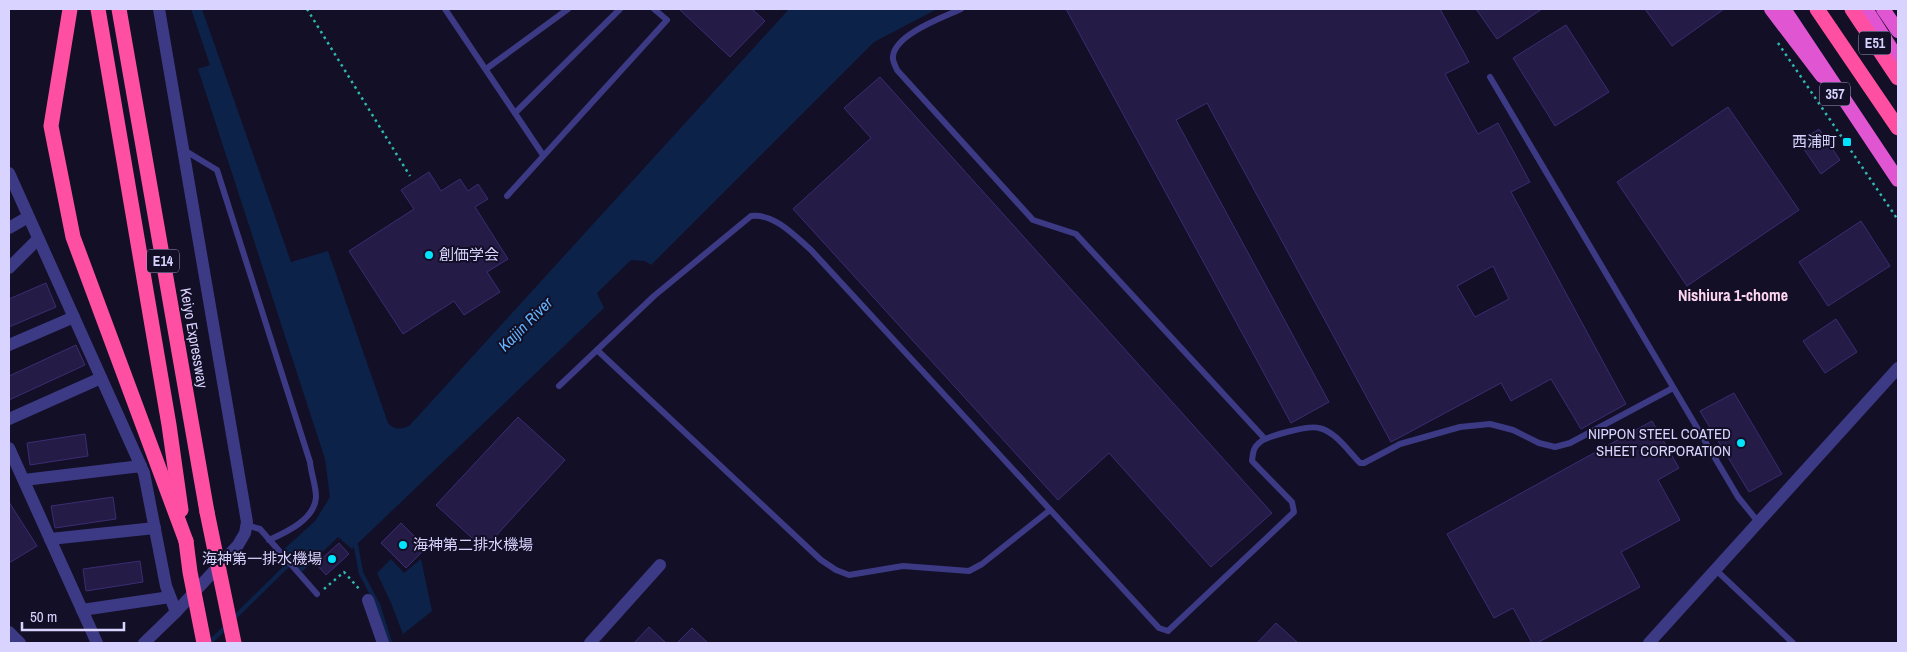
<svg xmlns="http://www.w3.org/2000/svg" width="1907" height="652" font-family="'Archivo Narrow','Noto Sans JP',sans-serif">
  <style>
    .water { fill: #0c2248 }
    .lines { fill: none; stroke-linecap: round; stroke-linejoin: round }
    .stream { stroke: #0c2248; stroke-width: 4.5 }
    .building { fill: #241b47; stroke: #3b2d73; fill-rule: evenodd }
    .path { stroke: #2fb8b0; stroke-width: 2.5; stroke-dasharray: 2.5 4; stroke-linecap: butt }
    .service { stroke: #3d3a85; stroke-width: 6 }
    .minor { stroke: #3d3a85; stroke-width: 12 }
    .tertiary { stroke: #3d3a85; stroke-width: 12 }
    .trunk { stroke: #e055d1; stroke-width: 14 }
    .motorway { stroke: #ff4fa3; stroke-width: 15 }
    .trunk-bridge { stroke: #e055d1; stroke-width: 14 }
    .motorway-bridge { stroke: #ff4fa3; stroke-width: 15 }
    .poi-dot { fill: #00e5ff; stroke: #130f26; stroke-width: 2 }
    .labels { text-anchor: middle; stroke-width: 4; stroke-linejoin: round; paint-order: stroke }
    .shield { fill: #130f26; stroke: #9e99be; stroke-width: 1 }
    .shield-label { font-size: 14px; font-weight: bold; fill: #d9d4ff }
    .poi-label { font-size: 15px; fill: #d9d4ff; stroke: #130f26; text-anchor: end }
    .street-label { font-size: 15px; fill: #d9d4ff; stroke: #130f26 }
    .neighbourhood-label { font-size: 16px; font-weight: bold; fill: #ffd6f0; stroke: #130f26 }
    .water-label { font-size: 16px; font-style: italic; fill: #62b6ff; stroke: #130f26 }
  </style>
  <rect width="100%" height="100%" fill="#130f26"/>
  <g class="water">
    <path d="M191,9H202L291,262L328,251L388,423C394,430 403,430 410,425L789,9H937L874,42L651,265L645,261L631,260L597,293L604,308L352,549L338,537L302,572L282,551L315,521L330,497L325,459L198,69L210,65Z"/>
    <path d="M391,559L404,573L421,559L432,611L403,634L391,603L377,573Z"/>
  </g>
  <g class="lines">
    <g class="stream">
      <path d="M356,546L361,573L378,605L390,643"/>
      <path d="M233,619L292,561"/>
      <path d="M209,643L226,627"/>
    </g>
  </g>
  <g class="building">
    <path d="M679,9H752L765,21L730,57Z"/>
    <path d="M1066,9H1440L1469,62L1445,74L1478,134L1498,123L1530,182L1511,192L1626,404L1581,429L1551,379L1511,401L1501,383L1391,442L1207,103L1176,120L1329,402L1291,423ZM1493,266L1509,299L1475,317L1457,286Z"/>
    <path d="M1476,9H1542L1497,39Z"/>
    <path d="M1645,9H1724L1672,46Z"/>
    <path d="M1566,25L1609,92L1555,126L1513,58Z"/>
    <path d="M880,77L1272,513L1211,567L1109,453L1058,500L793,209L871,138L844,108Z"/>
    <path d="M1728,107L1799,210L1687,286L1617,182Z"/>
    <path d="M1819,129L1840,160L1821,174L1799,142Z"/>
    <path d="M429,172L441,191L460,179L468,191L478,184L488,199L475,207L508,259L487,272L500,292L464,315L454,301L403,334L349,251L414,209L401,190Z"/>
    <path d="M1861,221L1890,266L1828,306L1799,262Z"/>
    <path d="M46,283L56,307L9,327V299Z"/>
    <path d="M1836,319L1857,352L1825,373L1803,341Z"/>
    <path d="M76,345L85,365L9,400V376Z"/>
    <path d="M1734,393L1782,474L1749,492L1700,411Z"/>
    <path d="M518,417L565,460L484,549L436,505Z"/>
    <path d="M1652,421L1679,468L1658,480L1680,520L1621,552L1640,587L1537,643H1532L1513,608L1494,618L1447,534Z"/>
    <path d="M85,434L88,456L30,465L27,443Z"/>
    <path d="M113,497L116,519L55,528L51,506Z"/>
    <path d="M9,502L37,546L9,563Z"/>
    <path d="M401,523L426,548L406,568L381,543Z"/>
    <path d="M339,543L349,554L326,575L316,564Z"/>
    <path d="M140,561L143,582L86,591L83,569Z"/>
    <path d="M1276,623L1298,643H1257Z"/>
    <path d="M649,627L666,643H634Z"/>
    <path d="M692,628L708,643H677Z"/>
  </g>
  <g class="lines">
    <g class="path">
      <path d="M307,9L410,176"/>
      <path d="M1778,43L1898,220"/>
      <path d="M324,589L344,572L361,591"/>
    </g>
    <g class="service">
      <path d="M445,9L543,155"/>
      <path d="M961,9C942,18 896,34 893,56C892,60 895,65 897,70L1033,220L1076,234L1265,439"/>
      <path d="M486,69L568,9"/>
      <path d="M1490,77L1738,497L1759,523"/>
      <path d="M515,113L620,9"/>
      <path d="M184,150L217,170L310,462C311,473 316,486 316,497C315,519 287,532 269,540"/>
      <path d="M507,196L667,20L654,9"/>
      <path d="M597,350L821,560L836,570L849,575L903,566L969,571L982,564L1050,510"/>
      <path d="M559,386L654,296L751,216C774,213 795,236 811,250L1159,628L1168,631L1294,512L1292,502L1252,461C1253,453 1253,448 1259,443C1266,436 1309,425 1319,428C1335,431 1349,452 1360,463H1364L1400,444L1460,427L1490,424L1513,430L1539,443L1555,447L1570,443L1673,388"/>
      <path d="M246,525L260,529L317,594"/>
      <path d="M1716,570L1793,643"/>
    </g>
    <g class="minor">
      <path d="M9,173L144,473L166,586L176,612"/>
      <path d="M9,228L28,217"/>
      <path d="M9,268L38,239"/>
      <path d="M9,345L74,317"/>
      <path d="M9,419L101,378"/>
      <path d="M9,448L97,643"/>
      <path d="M24,480L141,466"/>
      <path d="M50,539L155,528"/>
      <path d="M368,600L383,643"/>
      <path d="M82,610L170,597"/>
      <path d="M9,632L20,643"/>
    </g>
    <g class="tertiary">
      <path d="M144,643L176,612L238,545L245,533L247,522L159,9"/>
      <path d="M590,643L660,565"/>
      <path d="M1649,643L1898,368"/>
    </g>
    <g class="trunk">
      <path d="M1771,9L1822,76"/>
      <path d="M1866,9L1898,59"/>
      <path d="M1883,9L1898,31"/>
    </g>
    <g class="motorway">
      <path d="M70,9L51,126L73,237L186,541"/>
      <path d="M98,9L169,425L181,510"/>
      <path d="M119,9L207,512"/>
      <path d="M1817,9L1898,128"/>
      <path d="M1852,9L1898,78"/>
    </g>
    <path class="trunk-bridge" d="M1784,9L1898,180"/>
    <g class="motorway-bridge">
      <path d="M207,512L234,643"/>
      <path d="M186,541L190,572L204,643"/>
    </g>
  </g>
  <g class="poi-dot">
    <rect x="1842" y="137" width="10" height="10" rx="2.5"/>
    <circle cx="429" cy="255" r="5"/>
    <circle cx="1741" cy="443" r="5"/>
    <circle cx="403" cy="545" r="5"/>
    <circle cx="332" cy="559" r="5"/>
  </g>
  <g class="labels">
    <g class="shield">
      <rect x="1859" y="31.5" width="32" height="23" rx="4"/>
      <rect x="1820" y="82.5" width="30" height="23" rx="4"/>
      <rect x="147" y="249.5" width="32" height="23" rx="4"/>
    </g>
    <g class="shield-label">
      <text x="1875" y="48">E51</text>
      <text x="1835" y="99">357</text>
      <text x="163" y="266">E14</text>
    </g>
    <g class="poi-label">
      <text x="1837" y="147">西浦町</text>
      <text x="439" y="260" text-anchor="start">創価学会</text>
      <text x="1731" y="439">NIPPON STEEL COATED<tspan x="1731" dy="17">SHEET CORPORATION</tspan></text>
      <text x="413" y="550" text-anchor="start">海神第二排水機場</text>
      <text x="322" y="564">海神第一排水機場</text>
    </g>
    <g class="street-label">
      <text transform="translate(194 338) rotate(80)" y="5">Keiyo Expressway</text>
    </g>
    <g class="neighbourhood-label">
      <text x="1733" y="301">Nishiura 1-chome</text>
    </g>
    <g class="water-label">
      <text transform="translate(525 324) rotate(-45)" y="6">Kaijin River</text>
    </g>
  </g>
  <rect width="1907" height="652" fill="none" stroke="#d9d4ff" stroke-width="20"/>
  <path d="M22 622v8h102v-8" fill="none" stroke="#d9d4ff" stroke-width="2.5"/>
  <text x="30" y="622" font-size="15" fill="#d9d4ff" stroke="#130f26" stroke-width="4" paint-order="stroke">50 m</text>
</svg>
